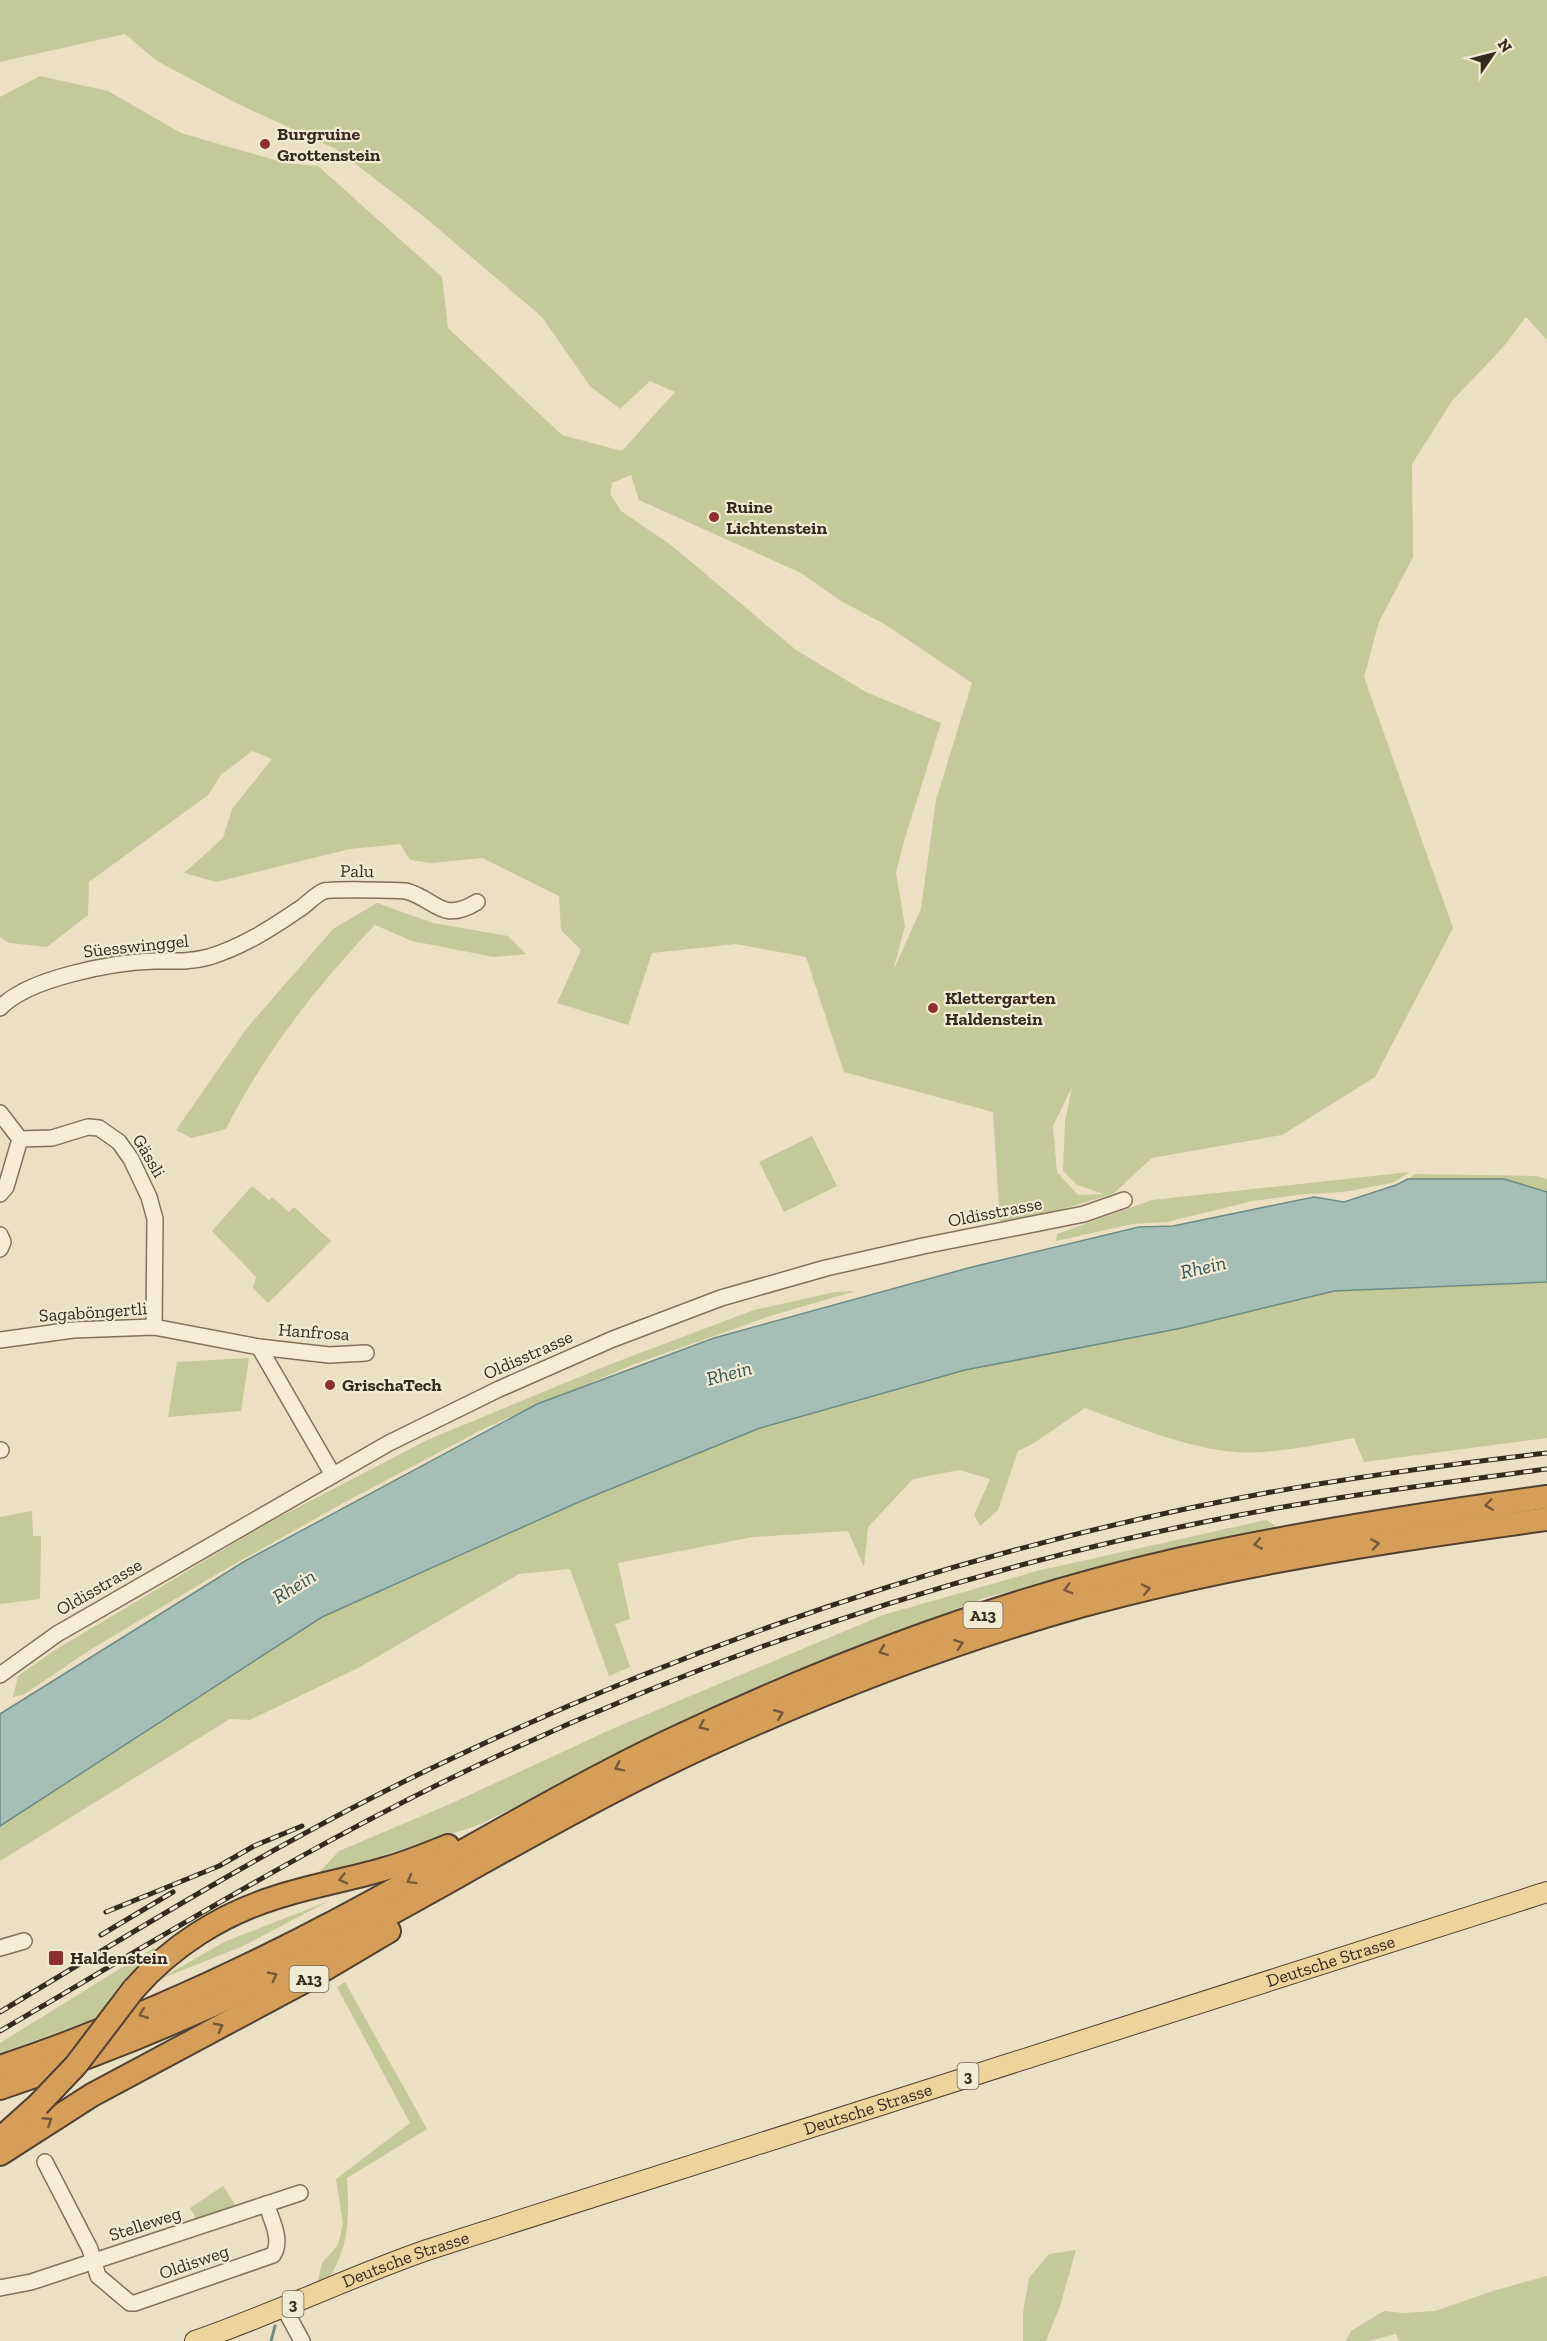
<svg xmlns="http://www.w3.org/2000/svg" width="1547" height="2341" font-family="'Zilla Slab',serif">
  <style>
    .green { fill: #c3c998; fill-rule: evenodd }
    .water { fill: #a5bfb7; stroke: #6d8c84; stroke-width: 1.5 }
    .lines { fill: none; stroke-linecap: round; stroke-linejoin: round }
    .stream { stroke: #6d8c84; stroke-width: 3 }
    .minor-casing { stroke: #85715b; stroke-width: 18 }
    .major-casing { stroke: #53402f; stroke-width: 22 }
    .highway-casing { stroke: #53402f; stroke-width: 26 }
    .minor { stroke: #f7edd6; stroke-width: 15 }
    .major { stroke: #edd49d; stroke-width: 20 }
    .highway { stroke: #d69f59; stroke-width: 22 }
    .rail-casing { stroke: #362a1f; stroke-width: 5 }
    .rail { stroke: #f3ead3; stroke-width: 3; stroke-dasharray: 9; stroke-linecap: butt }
    .highway-bridge-casing { stroke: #53402f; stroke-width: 26; stroke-linecap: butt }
    .highway-bridge { stroke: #d69f59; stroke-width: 22 }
    .oneway { stroke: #765936 }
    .poi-dot { fill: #902f2f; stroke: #f3ead3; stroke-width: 2 }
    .labels { text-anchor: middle; stroke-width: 4.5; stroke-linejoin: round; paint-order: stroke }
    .shield { fill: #f3ead3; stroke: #6f6455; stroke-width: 1.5 }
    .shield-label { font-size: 16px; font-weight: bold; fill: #362a1f }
    .poi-label { font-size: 18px; font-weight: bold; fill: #362a1f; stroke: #f3ead3; text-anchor: start }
    .street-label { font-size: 18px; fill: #362a1f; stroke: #f3ead3 }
    .water-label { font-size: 20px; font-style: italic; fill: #2f5552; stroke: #f3ead3 }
  </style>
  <rect width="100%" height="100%" fill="#ebe0c4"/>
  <g class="green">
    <path d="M0,0H1547V340L1526,317L1504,346L1452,401L1412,464L1413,557L1379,622L1364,677L1453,928L1375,1077L1282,1135L1152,1158L1113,1194L1056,1211L1000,1224L993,1112L844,1072L806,957L736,944L652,953L628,1025L557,1003L581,950L561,930L559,896L482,858L432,863L410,860L400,844L350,849L217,882L184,873L223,838L232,809L272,759L252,751L221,775L208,795L89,882L88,915L47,947L9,943L0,937V97L40,76L108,91L181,133L285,163L318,166L442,277L448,328L562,435L622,451L675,392L650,381L620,409L590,386L542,317L422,215L336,149L238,104L157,61L125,34L0,62ZM631,475L639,500L801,573L841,601L886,625L972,683L936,800L921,909L893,971L905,926L896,873L905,838L941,723L866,692L796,650L671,545L621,511L610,494L612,483ZM1072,1087L1065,1121L1063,1171L1077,1185L1104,1194L1078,1195L1057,1172L1053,1126Z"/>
    <path d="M377,903L433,923L508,936L526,954L494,957L412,941L375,925C317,986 264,1053 226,1129L191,1138L176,1130L247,1028L333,929Z"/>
    <path d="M812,1136L837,1186L784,1212L759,1162Z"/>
    <path d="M1410,1172L1392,1183L1344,1192L1305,1194L1253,1201L1167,1222L1133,1224L1056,1241L1057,1234L1152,1200Z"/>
    <path d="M1415,1174L1537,1176L1547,1179V1192L1504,1179H1408Z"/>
    <path d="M252,1186L269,1200L272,1197L289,1212L294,1207L331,1241L268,1303L253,1288L256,1277L212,1231Z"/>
    <path d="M1547,1282V1438L1364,1462L1354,1438C1319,1444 1271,1455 1235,1452C1183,1447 1134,1426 1085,1408L1034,1443L1018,1451L998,1510L980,1526L974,1515L990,1479L959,1470L913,1479L868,1527L864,1567L848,1531L753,1537L618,1563L630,1619L615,1624L630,1667L609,1676L570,1569L519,1574L360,1667L250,1720L230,1719L0,1861V1826L322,1617L581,1501L760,1428L965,1370L1182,1328L1334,1291Z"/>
    <path d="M856,1291L770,1316L632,1365L487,1427L345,1502L217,1574L90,1650L23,1695L13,1697L18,1676L55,1650L270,1522L427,1440L611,1364L754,1310L835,1292Z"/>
    <path d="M249,1358L241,1411L168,1417L177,1362Z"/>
    <path d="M32,1511L33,1536H41L40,1599L0,1604V1517Z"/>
    <path d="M1266,1520L1276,1526L984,1598L791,1672L476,1826L315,1877L339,1851L450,1804L612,1729L883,1615L1037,1571Z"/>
    <path d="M329,1901L241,1947L160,1979L224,1942Z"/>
    <path d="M155,1947L149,1962L97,2018L0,2053V2043Z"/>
    <path d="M345,1982L427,2129L347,2178C349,2213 350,2242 332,2273C327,2281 325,2285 316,2288L322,2263L338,2245L343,2224L336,2179L410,2123L337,1987Z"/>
    <path d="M223,2186L236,2206L197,2220L190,2208Z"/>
    <path d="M1076,2250L1060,2306L1046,2341H1023V2313L1029,2278L1049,2254Z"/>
    <path d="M1547,2276V2341H1399L1396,2334L1369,2341H1346L1351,2331L1384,2311L1403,2313L1435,2311L1496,2290Z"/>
  </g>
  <path class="water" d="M1408,1179H1504L1547,1192V1282L1334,1291L1182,1328L965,1370L760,1428L581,1501L322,1617L0,1826V1714L245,1561L537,1404L714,1338L972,1267L1139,1227L1173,1226L1314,1197L1344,1202L1396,1185Z"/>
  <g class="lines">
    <path class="stream" d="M271,2341L275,2326"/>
    <defs>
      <g id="minor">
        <path d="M0,1008C28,978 114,962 155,961C174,961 191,962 209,957C242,947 270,929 298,910C307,905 314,895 324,891C330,889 396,890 406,891C436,899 441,924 477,902"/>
        <path d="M0,1113L20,1139L52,1138L88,1127L99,1128L119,1142L131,1159L149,1197L155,1219L154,1327"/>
        <path d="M0,1194L6,1187L20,1139"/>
        <path d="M0,1235L3,1242L0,1249"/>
        <path d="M0,1340L73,1330L154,1327L259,1347L329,1355L366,1353"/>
        <path d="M259,1347L333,1475"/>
        <path d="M0,1450H1"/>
        <path d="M0,1675L57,1634L389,1443L499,1389L613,1339L721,1298L826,1268L923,1246L1084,1214L1124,1200"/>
        <path d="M0,1948L24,1941"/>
        <path d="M45,2162L90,2249L98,2276L130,2303H135L273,2255C283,2241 271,2218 266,2204"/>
        <path d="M0,2288L31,2282L300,2193"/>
        <path d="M284,2308L302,2341"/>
      </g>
      <g id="major">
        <path id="s1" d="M195,2341C274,2314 349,2277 427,2250L1547,1892"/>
      </g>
      <g id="highway">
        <path d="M133,1990C171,1946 222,1914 277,1897C314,1885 352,1879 388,1868C409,1862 428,1854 448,1846"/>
        <path d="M0,2067C117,2028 228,1978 336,1921C447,1863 554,1796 667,1742C829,1665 1001,1600 1177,1560C1299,1533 1423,1514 1547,1497"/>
        <path d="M0,2088C90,2058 178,2023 263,1981C412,1907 553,1816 705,1746C825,1691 952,1642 1080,1606C1233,1564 1390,1540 1547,1519"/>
        <path d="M0,2139L38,2105"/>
        <path d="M0,2154L92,2095L303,1982L389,1931"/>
      </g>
    </defs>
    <use href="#minor" class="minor-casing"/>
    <use href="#major" class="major-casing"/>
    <use href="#highway" class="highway-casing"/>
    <use href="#minor" class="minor"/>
    <use href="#major" class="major"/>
    <use href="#highway" class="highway"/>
    <defs>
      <g id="rail">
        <path d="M106,1912L219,1866L254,1846L302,1826"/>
        <path d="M101,1935L173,1892"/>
        <path d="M0,2012C143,1926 285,1838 436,1766C699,1640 979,1546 1266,1493C1359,1476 1453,1464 1547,1453"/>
        <path d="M0,2031C166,1934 330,1833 504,1753C729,1649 966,1570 1209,1521C1321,1498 1434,1484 1547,1469"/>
      </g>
    </defs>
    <use href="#rail" class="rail-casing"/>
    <use href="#rail" class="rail"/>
    <defs>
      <path id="highway-bridge" d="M38,2105L76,2065L133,1990"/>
    </defs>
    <use href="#highway-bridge" class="highway-bridge-casing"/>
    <use href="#highway-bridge" class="highway-bridge"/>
  </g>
  <defs><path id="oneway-chevron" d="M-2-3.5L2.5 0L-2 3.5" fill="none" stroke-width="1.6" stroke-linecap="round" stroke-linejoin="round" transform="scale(1.5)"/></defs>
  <g class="oneway">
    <use href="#oneway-chevron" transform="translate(1489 1505) rotate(172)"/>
    <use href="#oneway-chevron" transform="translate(1258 1544) rotate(169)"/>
    <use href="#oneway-chevron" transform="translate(1375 1544) rotate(-9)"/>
    <use href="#oneway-chevron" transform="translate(1068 1589) rotate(164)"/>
    <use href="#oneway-chevron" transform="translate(1146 1589) rotate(-13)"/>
    <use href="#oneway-chevron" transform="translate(959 1644) rotate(-19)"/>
    <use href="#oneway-chevron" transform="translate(883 1651) rotate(160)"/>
    <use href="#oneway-chevron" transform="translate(779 1714) rotate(-22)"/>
    <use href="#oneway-chevron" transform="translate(703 1726) rotate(155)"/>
    <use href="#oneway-chevron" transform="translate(619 1767) rotate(153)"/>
    <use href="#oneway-chevron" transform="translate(343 1879) rotate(166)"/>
    <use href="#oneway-chevron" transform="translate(411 1880) rotate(151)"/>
    <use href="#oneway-chevron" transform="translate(273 1976) rotate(-27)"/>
    <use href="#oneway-chevron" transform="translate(143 2014) rotate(158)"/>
    <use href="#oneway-chevron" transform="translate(219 2027) rotate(-28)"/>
    <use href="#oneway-chevron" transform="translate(48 2121) rotate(-33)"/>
  </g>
  <g class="poi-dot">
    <circle cx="265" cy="144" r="6"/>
    <circle cx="714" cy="517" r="6"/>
    <circle cx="933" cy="1008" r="6"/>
    <circle cx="330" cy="1385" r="6"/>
    <rect x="48" y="1950" width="16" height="16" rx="3"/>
  </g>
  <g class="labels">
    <g class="shield">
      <rect x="963.5" y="1602" width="39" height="26" rx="4.5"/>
      <rect x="289.5" y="1966" width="39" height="26" rx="4.5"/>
      <rect x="957.5" y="2063" width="21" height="26" rx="4.5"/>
      <rect x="282.5" y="2291" width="21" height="26" rx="4.5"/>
    </g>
    <g class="shield-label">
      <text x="983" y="1621">A13</text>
      <text x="309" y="1985">A13</text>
      <text x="968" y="2082">3</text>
      <text x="293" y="2310">3</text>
    </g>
    <g class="poi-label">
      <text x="277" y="140">Burgruine<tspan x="277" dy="21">Grottenstein</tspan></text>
      <text x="726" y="513">Ruine<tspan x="726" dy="21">Lichtenstein</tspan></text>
      <text x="945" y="1004">Klettergarten<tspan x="945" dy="21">Haldenstein</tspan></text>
      <text x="342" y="1391">GrischaTech</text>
      <text x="70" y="1964">Haldenstein</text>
    </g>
    <g class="street-label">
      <text transform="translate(357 871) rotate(1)" y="6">Palu</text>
      <text transform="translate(136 946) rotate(-6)" y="6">Süesswinggel</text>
      <text transform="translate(149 1156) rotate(60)" y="6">Gässli</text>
      <text transform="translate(995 1212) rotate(-11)" y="6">Oldisstrasse</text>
      <text transform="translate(93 1312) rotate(-4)" y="6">Sagaböngertli</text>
      <text transform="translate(314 1332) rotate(4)" y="6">Hanfrosa</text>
      <text transform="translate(528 1355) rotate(-24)" y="6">Oldisstrasse</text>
      <text transform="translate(99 1587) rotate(-30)" y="6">Oldisstrasse</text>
      <text dy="6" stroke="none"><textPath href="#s1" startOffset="1198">Deutsche Strasse</textPath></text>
      <text dy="6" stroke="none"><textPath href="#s1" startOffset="712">Deutsche Strasse</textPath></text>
      <text transform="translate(145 2224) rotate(-18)" y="6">Stelleweg</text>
      <text dy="6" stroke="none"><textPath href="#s1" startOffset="226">Deutsche Strasse</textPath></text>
      <text transform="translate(194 2262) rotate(-19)" y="6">Oldisweg</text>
    </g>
    <g class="water-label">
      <text transform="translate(1203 1267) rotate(-13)" y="7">Rhein</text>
      <text transform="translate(729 1373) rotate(-15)" y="7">Rhein</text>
      <text transform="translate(294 1586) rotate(-32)" y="7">Rhein</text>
    </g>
  </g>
  <g transform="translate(1493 54) rotate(55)" stroke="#f3ead3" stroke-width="4.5" paint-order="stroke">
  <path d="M0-4.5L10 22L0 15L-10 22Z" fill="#362a1f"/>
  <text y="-9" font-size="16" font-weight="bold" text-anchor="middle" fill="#362a1f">N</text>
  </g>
</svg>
